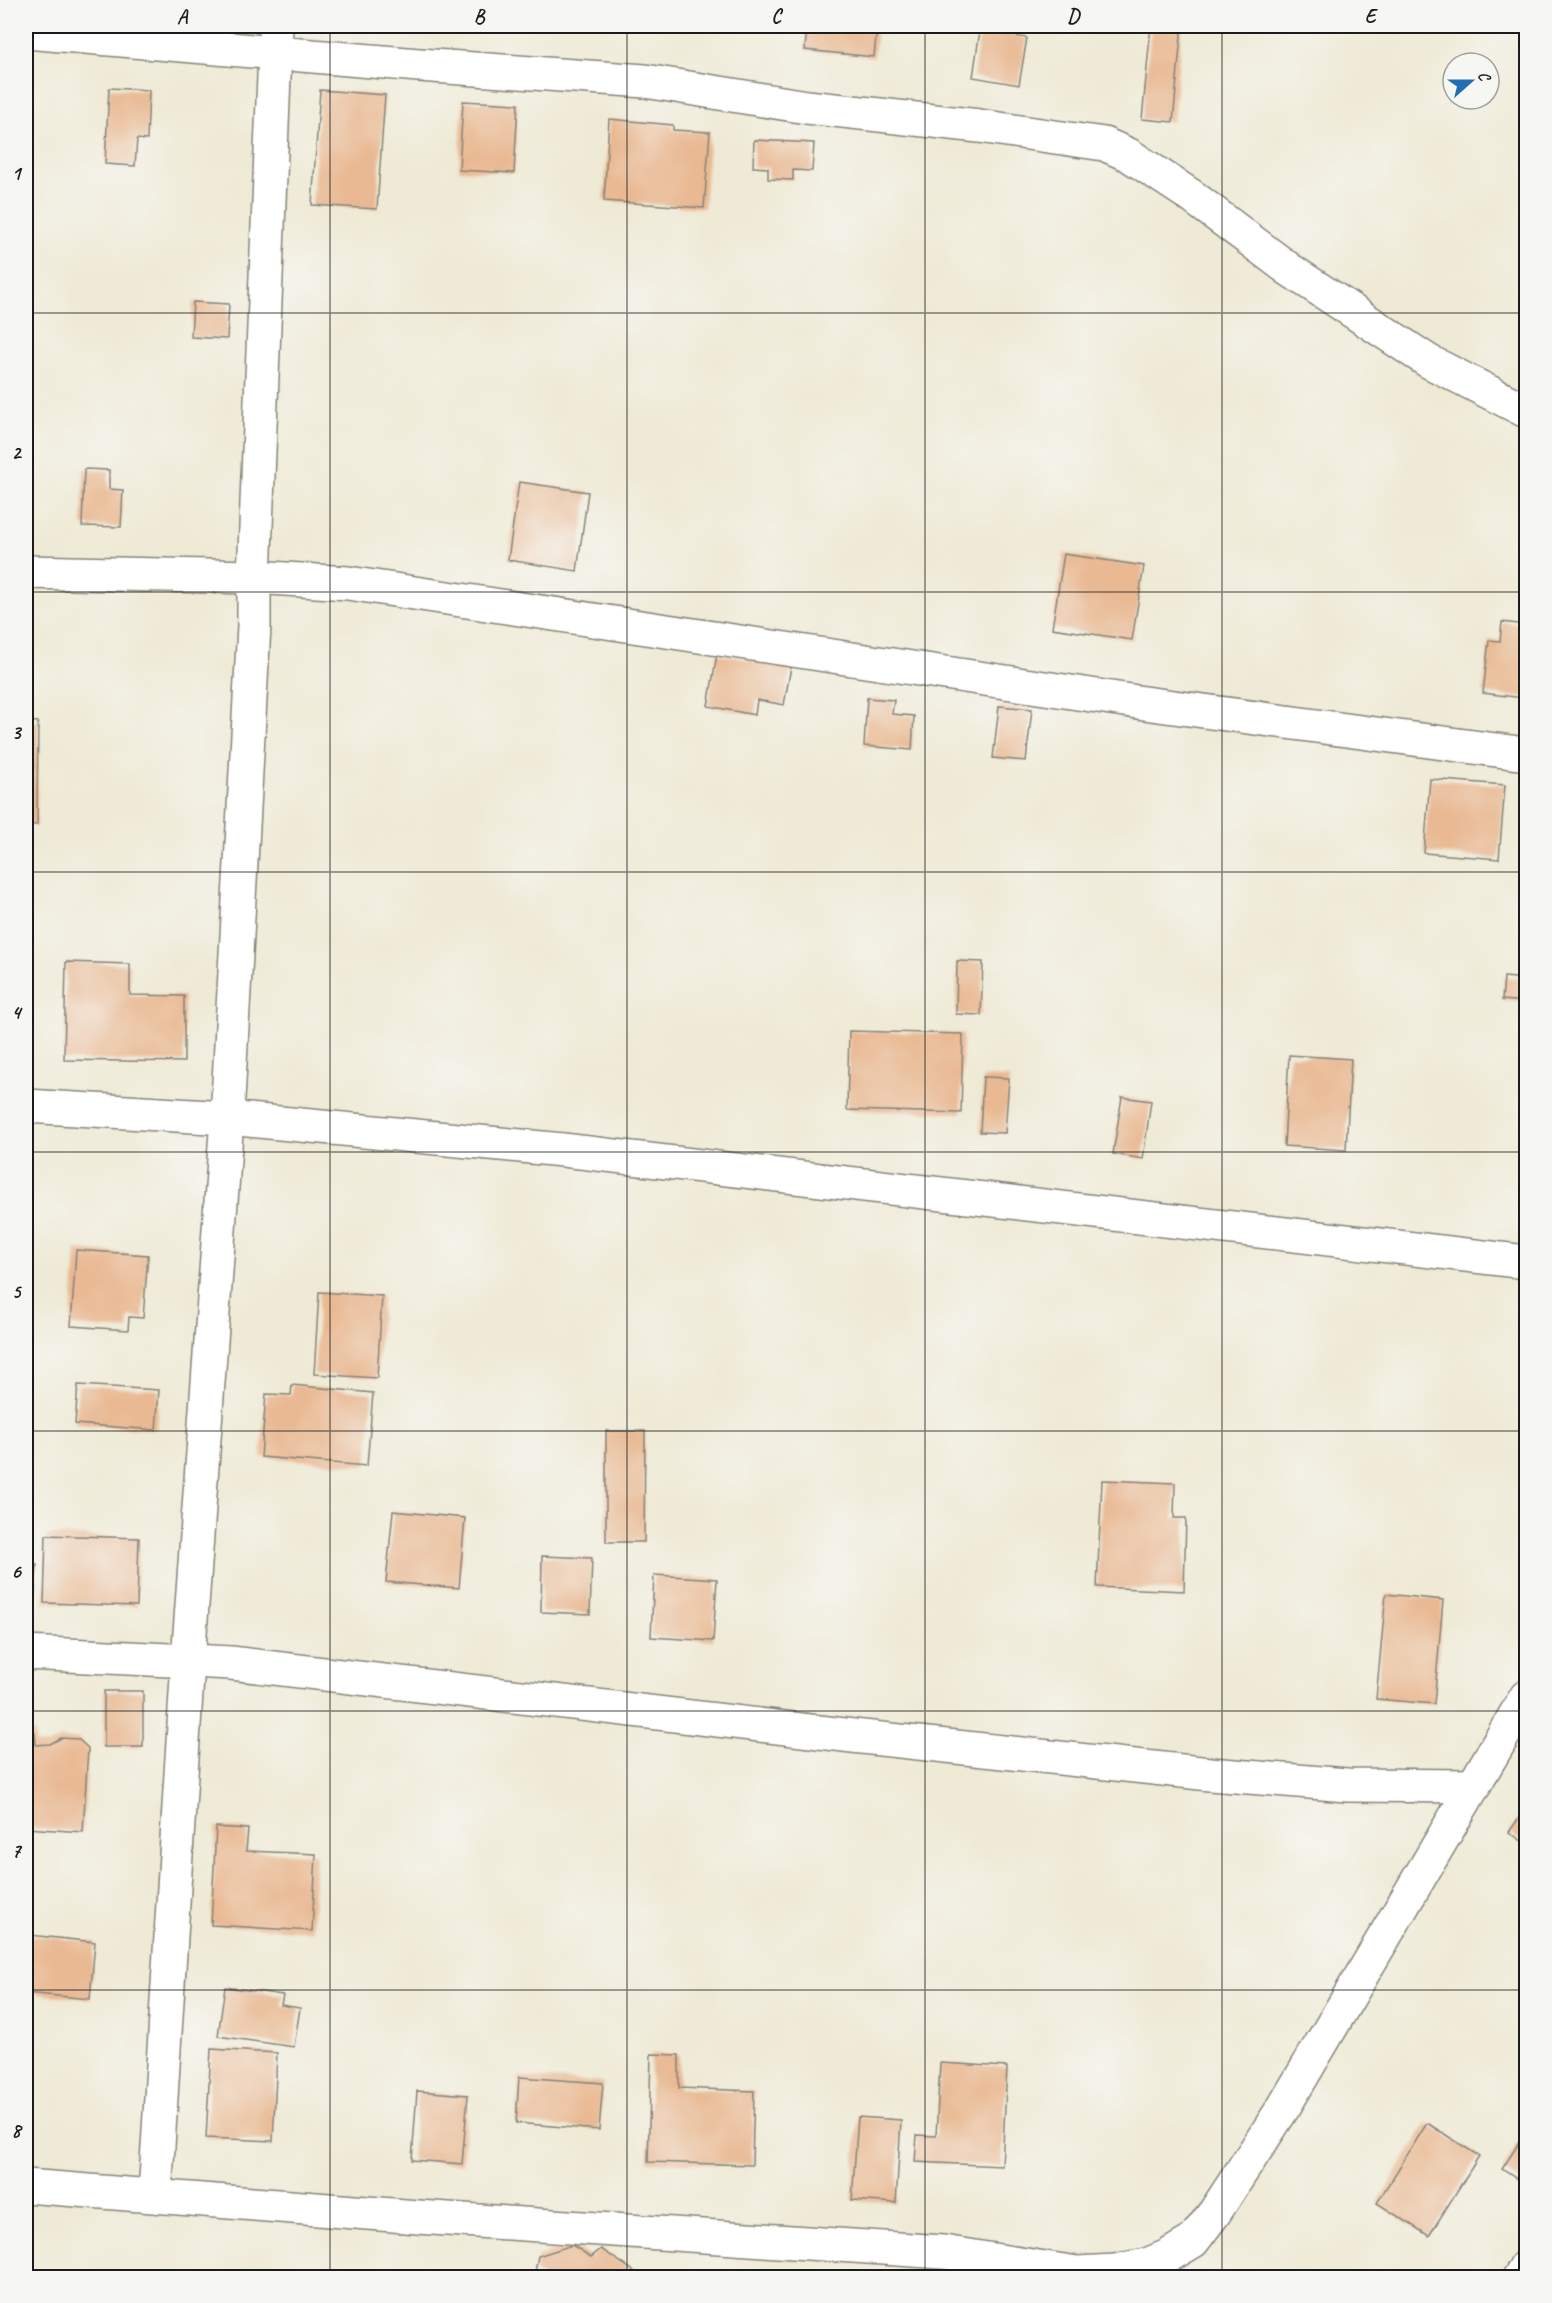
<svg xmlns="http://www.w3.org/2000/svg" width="1552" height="2303" font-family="Caveat,sans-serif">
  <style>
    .building { fill: #e9b993 }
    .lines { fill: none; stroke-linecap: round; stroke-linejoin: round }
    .minor-casing { stroke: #868378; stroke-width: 36 }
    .minor { stroke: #fff; stroke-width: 33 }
    .grid { fill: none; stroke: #1c1c1c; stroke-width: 1.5; stroke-opacity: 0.55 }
    .neatline { fill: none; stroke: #1c1c1c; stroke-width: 2 }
    .grid-label { font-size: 20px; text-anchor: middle; font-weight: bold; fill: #1c1c1c }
  </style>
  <rect width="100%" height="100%" fill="#f6f6f2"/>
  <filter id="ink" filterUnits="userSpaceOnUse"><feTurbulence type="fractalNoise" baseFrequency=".0167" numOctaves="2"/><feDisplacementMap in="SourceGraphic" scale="12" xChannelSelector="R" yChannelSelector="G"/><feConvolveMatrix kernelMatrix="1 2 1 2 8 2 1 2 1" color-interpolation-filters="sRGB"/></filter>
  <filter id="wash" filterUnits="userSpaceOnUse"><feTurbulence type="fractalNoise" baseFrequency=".008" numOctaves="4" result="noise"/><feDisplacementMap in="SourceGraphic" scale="24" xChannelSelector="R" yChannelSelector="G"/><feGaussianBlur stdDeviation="1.35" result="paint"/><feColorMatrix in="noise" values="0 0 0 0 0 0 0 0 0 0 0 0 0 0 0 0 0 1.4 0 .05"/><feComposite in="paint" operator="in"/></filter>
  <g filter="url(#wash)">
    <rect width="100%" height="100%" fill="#efead5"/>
    <g id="blocks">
      <g class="building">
        <path d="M807,26H877L874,57L805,50Z"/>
        <path d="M1151,26H1182L1173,122L1142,119Z"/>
        <path d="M980,30L1027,38L1019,85L973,77Z"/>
        <path d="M109,88L149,90L147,140L137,139L135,166L105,164Z"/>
        <path d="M320,90L385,95L377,209L312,205Z"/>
        <path d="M463,101L518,104L514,173L459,170Z"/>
        <path d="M609,119L673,125V130L710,132L704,208L604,201Z"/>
        <path d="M754,140L814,143L812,171L793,170V180L768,179V168L753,167Z"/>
        <path d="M193,302L229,304L227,339L191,337Z"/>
        <path d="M84,469L109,470V489L123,490L121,527L82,526Z"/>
        <path d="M519,482L588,492L577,571L508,560Z"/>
        <path d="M1064,554L1144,566L1132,640L1052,628Z"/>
        <path d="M1502,622L1526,625V688L1523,698L1483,693L1489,640L1500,641Z"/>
        <path d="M717,654L791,667L784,705L757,700L755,715L708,706Z"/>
        <path d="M867,698L894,700L892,714L914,716L912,750L864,746Z"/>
        <path d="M999,706L1032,709L1026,761L993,758Z"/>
        <path d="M26,721L38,722L37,825L26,824Z"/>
        <path d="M1430,779L1505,785L1499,859L1424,853Z"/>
        <path d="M957,961L983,962L981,1015L956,1014Z"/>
        <path d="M66,962L130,964V995L184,996V1062L64,1060Z"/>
        <path d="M1504,977L1526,979V1002L1502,1000Z"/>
        <path d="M849,1031L963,1034L961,1113L847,1110Z"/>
        <path d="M1289,1055L1351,1059L1346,1150L1284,1146Z"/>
        <path d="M983,1077L1009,1078L1005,1133L980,1132Z"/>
        <path d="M1122,1097L1151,1101L1143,1159L1113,1154Z"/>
        <path d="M76,1250L148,1255L143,1318L129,1317L128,1330L71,1326Z"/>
        <path d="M319,1292L382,1296L377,1378L314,1374Z"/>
        <path d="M78,1385L159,1390L156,1430L75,1424Z"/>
        <path d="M292,1385L373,1393L367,1466L261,1457L266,1394L291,1395Z"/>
        <path d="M606,1431H645L644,1542H606Z"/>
        <path d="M1102,1480L1175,1483L1174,1518H1186L1184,1591L1097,1587Z"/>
        <path d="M393,1511L465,1518L459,1588L386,1582Z"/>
        <path d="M46,1535L139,1538L137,1606L44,1603Z"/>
        <path d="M542,1556L592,1558L590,1614L541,1612Z"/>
        <path d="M26,1564L37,1565L34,1604H26Z"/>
        <path d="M654,1575L717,1579L713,1641L651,1637Z"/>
        <path d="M1386,1594L1443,1600L1434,1704L1376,1699Z"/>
        <rect x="104" y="1691" width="39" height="56"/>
        <path d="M35,1732L36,1745L50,1744L61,1738L78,1739L88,1748L83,1832L26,1828V1733Z"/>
        <path d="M1526,1808V1844L1509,1832Z"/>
        <path d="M216,1827L248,1829L246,1851L316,1854L312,1931L211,1925Z"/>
        <path d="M29,1935L95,1942L90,1999L26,1993Z"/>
        <path d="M225,1987L283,1995L281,2005L300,2008L294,2047L218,2036Z"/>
        <path d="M211,2049L277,2053L273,2141L206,2138Z"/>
        <path d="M651,2054L679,2055V2088L754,2091L752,2165L648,2162Z"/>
        <path d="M940,2063L1007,2067L1002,2166L915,2162L917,2135L936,2136Z"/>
        <path d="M519,2077L603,2083L599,2130L516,2123Z"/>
        <path d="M417,2091L468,2095L462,2164L412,2160Z"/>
        <path d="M858,2117L901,2120L896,2203L852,2200Z"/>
        <path d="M1427,2123L1479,2156L1429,2236L1377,2203Z"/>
        <path d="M1526,2132V2185L1502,2169Z"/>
        <path d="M572,2245L591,2257L601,2249L638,2274L635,2278H544L535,2272L538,2256Z"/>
      </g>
    </g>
  </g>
  <g filter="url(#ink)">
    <use href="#blocks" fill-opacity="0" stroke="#868378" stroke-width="1.5"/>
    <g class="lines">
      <defs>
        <g id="minor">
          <path d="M26,32L419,65L645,81L807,107L979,126L1104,144L1129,155L1190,195L1290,270L1428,361L1526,411"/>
          <path d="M26,572L254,577L348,583L1144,703L1526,754"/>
          <path d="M26,1106L227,1118L563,1150L1526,1262"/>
          <path d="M26,1653L231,1663L853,1736L1210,1774L1347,1785L1474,1786"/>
          <path d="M26,2186L418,2217L943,2252L1077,2273L1115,2271L1147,2265L1168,2256L1193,2241L1215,2212L1285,2105L1526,1697"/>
          <path d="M155,2195L188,1661L227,1118L254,626V577L276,26"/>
          <path d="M1519,2278L1526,2266"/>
        </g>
      </defs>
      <use href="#minor" class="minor-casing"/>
      <use href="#minor" class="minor"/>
    </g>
  </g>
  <path class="grid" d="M330,26V2278M627,26V2278M925,26V2278M1222,26V2278M26,313H1526M26,592H1526M26,872H1526M26,1152H1526M26,1431H1526M26,1711H1526M26,1990H1526"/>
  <rect width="1552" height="2303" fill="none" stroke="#f6f6f2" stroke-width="66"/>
  <g transform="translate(1471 81) rotate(69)"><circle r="28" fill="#f6f6f2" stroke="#9f9f9c" stroke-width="1.5"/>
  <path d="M0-4.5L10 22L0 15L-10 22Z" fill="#1f6fb2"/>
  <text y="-9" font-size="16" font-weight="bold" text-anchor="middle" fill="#1c1c1c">С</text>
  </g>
  <rect x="33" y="33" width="1486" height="2237" class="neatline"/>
  <g class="grid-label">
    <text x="182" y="23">A</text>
    <text x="479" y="23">B</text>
    <text x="776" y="23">C</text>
    <text x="1073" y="23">D</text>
    <text x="1370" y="23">E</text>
    <text x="16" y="180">1</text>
    <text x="16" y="459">2</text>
    <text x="16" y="739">3</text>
    <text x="16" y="1019">4</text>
    <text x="16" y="1298">5</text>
    <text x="16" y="1578">6</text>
    <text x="16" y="1857">7</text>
    <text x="16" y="2137">8</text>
  </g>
</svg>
